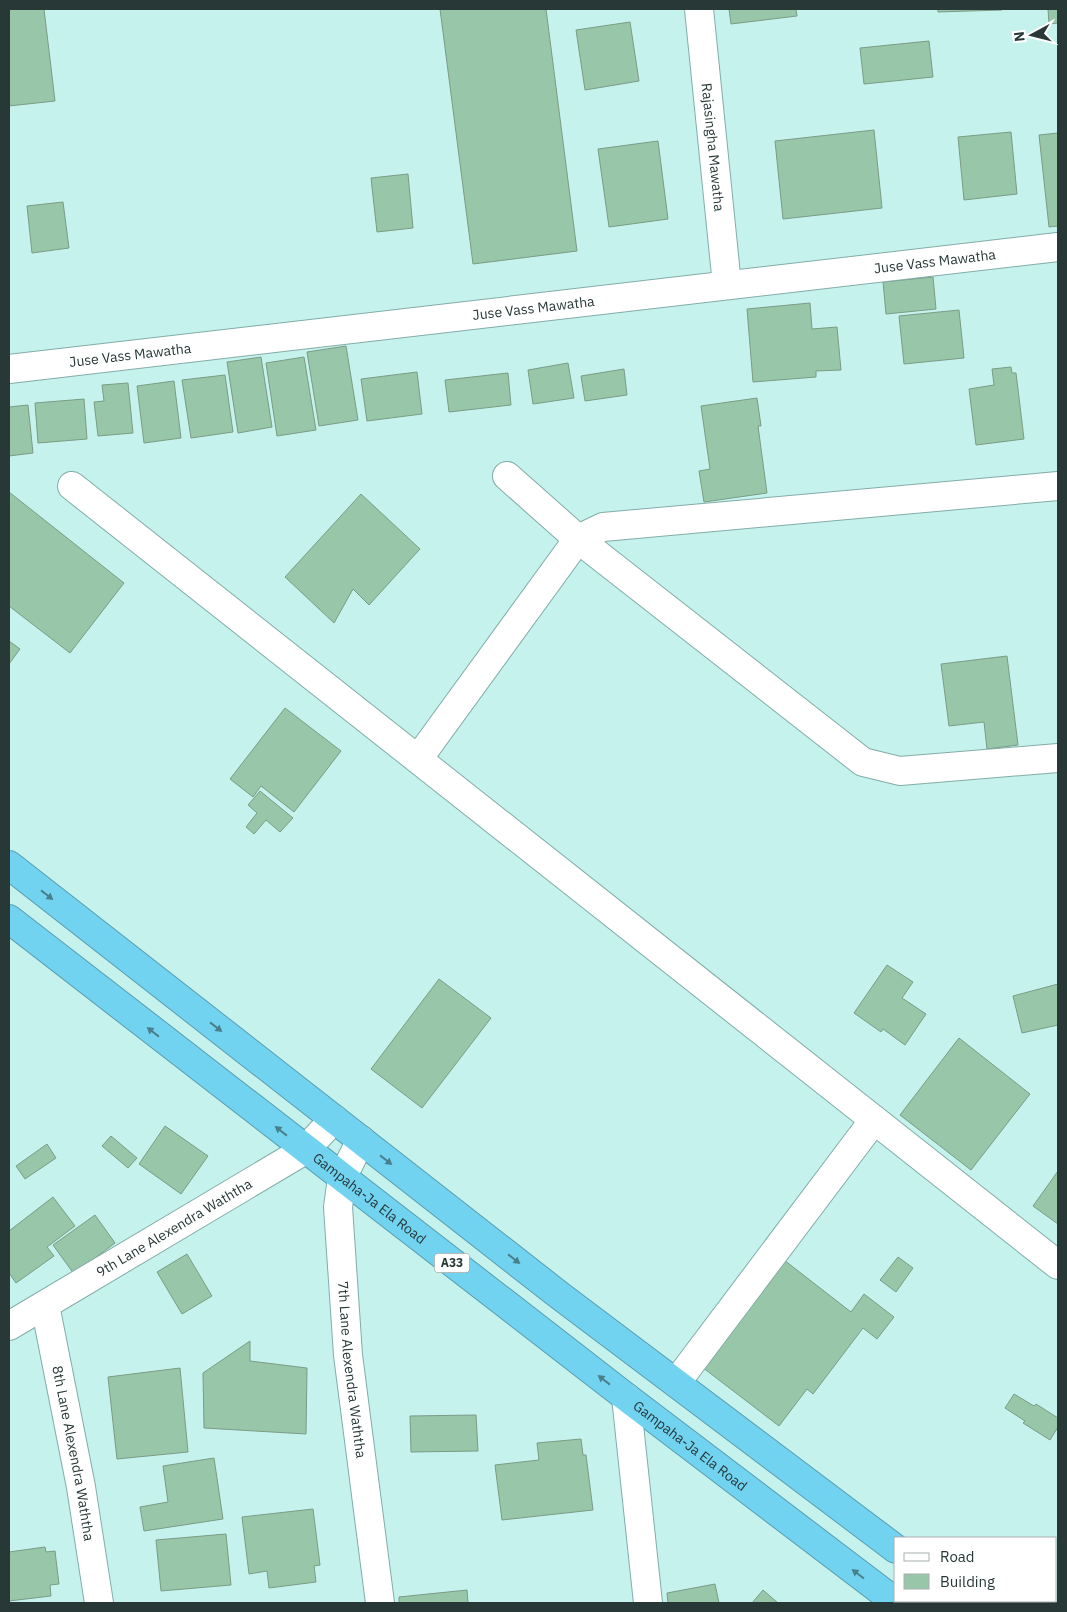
<svg xmlns="http://www.w3.org/2000/svg" width="1067" height="1612" font-family="'IBM Plex Sans',sans-serif">
  <style>
    .building { fill: #97c7a8; stroke: #7b9b86 }
    .lines { fill: none; stroke-linecap: round; stroke-linejoin: round }
    .street-casing { stroke: #82aca8; stroke-width: 30 }
    .highway-casing { stroke: #589db0; stroke-width: 30 }
    .street { stroke: #fff; stroke-width: 28 }
    .highway { stroke: #72d3f1; stroke-width: 28 }
    .oneway { fill: #497e8b }
    .labels { text-anchor: middle; stroke-width: 4; stroke-linejoin: round; paint-order: stroke }
    .shield { fill: #fff; stroke: #687473; stroke-width: 1 }
    .shield-label { font-size: 12px; font-weight: bold; fill: #273837 }
    .street-label { font-size: 14px; fill: #273837; stroke: #fff }
  </style>
  <rect width="100%" height="100%" fill="#c6f2ed"/>
  <g class="building">
    <path d="M9,9H44L55,101L9,106Z"/>
    <path d="M440,9H546L577,251L473,264Z"/>
    <path d="M729,9H796L797,16L731,24Z"/>
    <path d="M938,9H1002V10L938,12Z"/>
    <path d="M1048,9H1058V23L1049,24Z"/>
    <path d="M630,22L639,81L585,90L576,30Z"/>
    <path d="M929,41L933,77L864,84L860,48Z"/>
    <path d="M874,130L882,208L783,219L775,141Z"/>
    <path d="M1011,132L1017,194L964,200L958,137Z"/>
    <path d="M1058,133V226L1049,227L1039,135Z"/>
    <path d="M658,141L668,219L609,227L598,149Z"/>
    <path d="M408,174L413,228L377,232L371,178Z"/>
    <path d="M63,202L69,248L32,253L27,206Z"/>
    <path d="M933,277L936,309L886,314L883,282Z"/>
    <path d="M810,303L812,329L837,327L841,370L816,371V377L753,382L747,309Z"/>
    <path d="M959,310L964,358L904,364L899,316Z"/>
    <path d="M346,346L358,420L319,426L307,352Z"/>
    <path d="M261,357L272,427L238,433L227,362Z"/>
    <path d="M304,357L316,430L277,436L266,363Z"/>
    <path d="M568,363L574,398L533,404L528,370Z"/>
    <path d="M1011,367L1012,373H1016L1024,439L976,445L969,389L994,385L992,369Z"/>
    <path d="M624,369L627,395L585,401L581,376Z"/>
    <path d="M417,372L422,414L367,421L361,379Z"/>
    <path d="M508,373L511,405L449,412L445,380Z"/>
    <path d="M225,375L233,432L191,438L182,380Z"/>
    <path d="M174,381L181,438L144,443L137,386Z"/>
    <path d="M128,383L133,433L98,436L94,402L104,401L102,385Z"/>
    <path d="M757,398L761,426H758L767,493L704,502L699,471L710,469L701,406Z"/>
    <path d="M84,399L87,439L38,443L35,403Z"/>
    <path d="M28,405L33,453L9,456V407Z"/>
    <path d="M9,492L124,583L70,653L9,606Z"/>
    <path d="M361,494L420,549L369,605L353,589L334,623L285,577Z"/>
    <path d="M9,641L20,649L9,664Z"/>
    <path d="M1007,656L1018,745L987,749L984,722L949,726L941,664Z"/>
    <path d="M285,708L341,751L294,812L261,786L253,797L230,779Z"/>
    <path d="M260,791L293,818L280,832L266,820L254,834L246,827L257,813L248,805Z"/>
    <path d="M887,965L913,982L902,998L926,1014L905,1045L883,1029L881,1032L854,1013Z"/>
    <path d="M439,979L491,1018L422,1108L371,1069Z"/>
    <path d="M1058,984V1025L1022,1033L1013,996Z"/>
    <path d="M959,1038L1030,1094L971,1170L900,1115Z"/>
    <path d="M165,1126L208,1156L181,1194L139,1164Z"/>
    <path d="M111,1136L137,1158L128,1168L102,1146Z"/>
    <path d="M47,1144L56,1158L25,1179L16,1166Z"/>
    <path d="M1058,1171V1224L1033,1206Z"/>
    <path d="M53,1197L75,1226L47,1247L54,1256L16,1283L9,1273V1231Z"/>
    <path d="M95,1215L115,1243L74,1274L53,1245Z"/>
    <path d="M766,1246L851,1312L864,1294L894,1317L877,1339L863,1328L813,1394L807,1389L779,1426L685,1354Z"/>
    <path d="M187,1254L212,1296L182,1314L157,1272Z"/>
    <path d="M898,1257L913,1268L896,1292L880,1280Z"/>
    <path d="M250,1341V1361L307,1368L306,1434L204,1428L203,1373Z"/>
    <path d="M180,1368L188,1452L117,1459L108,1377Z"/>
    <path d="M1014,1394L1034,1406L1036,1404L1058,1418V1427L1050,1440L1023,1423L1025,1421L1005,1408Z"/>
    <path d="M476,1415L478,1451L411,1452L410,1416Z"/>
    <path d="M581,1439L583,1455H586L593,1510L502,1520L495,1465L539,1460L537,1443Z"/>
    <path d="M214,1458L223,1519L144,1531L140,1507L168,1502L163,1466Z"/>
    <path d="M313,1509L320,1565L314,1566L316,1582L269,1588L267,1571L249,1574L242,1517Z"/>
    <path d="M226,1534L231,1585L161,1591L156,1540Z"/>
    <path d="M45,1547L46,1552L55,1551L59,1584L50,1585L51,1596L9,1601V1552Z"/>
    <path d="M715,1584L719,1603H668L667,1593Z"/>
    <path d="M467,1590L468,1603H399V1597Z"/>
    <path d="M763,1590L778,1603H752Z"/>
  </g>
  <g class="lines">
    <defs>
      <g id="street">
        <path id="s1" d="M699,9L727,285"/>
        <path id="s2" d="M9,369L1058,247"/>
        <path d="M507,476L578,539L863,762L900,771L1058,758"/>
        <path d="M72,486L1058,1265"/>
        <path d="M418,759L578,539L603,527L1058,486"/>
        <path id="s3" d="M361,1140L342,1178L338,1207L348,1355L380,1603"/>
        <path id="s4" d="M45,1305L81,1487L99,1603"/>
        <path id="s5" d="M9,1326L305,1150L334,1119"/>
        <path d="M676,1383L874,1120"/>
        <path d="M626,1397L648,1603"/>
        <path d="M913,1603L914,1601"/>
      </g>
      <g id="highway">
        <path d="M9,865L559,1295L896,1549"/>
        <path id="s6" d="M9,919L626,1397L897,1603"/>
        <path d="M965,1601L969,1603"/>
      </g>
    </defs>
    <use href="#street" class="street-casing"/>
    <use href="#highway" class="highway-casing"/>
    <use href="#street" class="street"/>
    <use href="#highway" class="highway"/>
  </g>
  <defs><path id="oneway-solid" d="M-6-.8H1V-3.2L6.5 0L1 3.2V.8H-6Z" transform="scale(1.25)"/></defs>
  <g class="oneway">
    <use href="#oneway-solid" transform="translate(47 895) rotate(38)"/>
    <use href="#oneway-solid" transform="translate(216 1027) rotate(38)"/>
    <use href="#oneway-solid" transform="translate(153 1032) rotate(-142)"/>
    <use href="#oneway-solid" transform="translate(281 1131) rotate(-142)"/>
    <use href="#oneway-solid" transform="translate(386 1160) rotate(38)"/>
    <use href="#oneway-solid" transform="translate(514 1259) rotate(38)"/>
    <use href="#oneway-solid" transform="translate(604 1380) rotate(-142)"/>
    <use href="#oneway-solid" transform="translate(858 1574) rotate(-143)"/>
  </g>
  <g class="labels">
    <rect class="shield" x="434.5" y="1253.5" width="35" height="19" rx="4"/>
    <g class="shield-label">
      <text x="452" y="1267">A33</text>
    </g>
    <g class="street-label">
      <text dy="5" stroke="none"><textPath href="#s1" startOffset="139">Rajasingha Mawatha</textPath></text>
      <text dy="5" stroke="none"><textPath href="#s2" startOffset="932">Juse Vass Mawatha</textPath></text>
      <text dy="5" stroke="none"><textPath href="#s2" startOffset="528">Juse Vass Mawatha</textPath></text>
      <text dy="5" stroke="none"><textPath href="#s2" startOffset="122">Juse Vass Mawatha</textPath></text>
      <text dy="5" stroke="none"><textPath href="#s6" startOffset="456">Gampaha-Ja Ela Road</textPath></text>
      <text dy="5" stroke="none"><textPath href="#s5" startOffset="192">9th Lane Alexendra Waththa</textPath></text>
      <text dy="5" stroke="none"><textPath href="#s3" startOffset="235">7th Lane Alexendra Waththa</textPath></text>
      <text dy="5" stroke="none"><textPath href="#s6" startOffset="861">Gampaha-Ja Ela Road</textPath></text>
      <text dy="5" stroke="none"><textPath href="#s4" startOffset="151">8th Lane Alexendra Waththa</textPath></text>
    </g>
  </g>
  <rect width="1067" height="1612" fill="none" stroke="#273837" stroke-width="20"/>
  <rect x="894" y="1537" width="162" height="65" fill="#ffffff" stroke="#a9afaf"/>
  <rect x="904" y="1553" width="25" height="8" fill="#ffffff" stroke="#a9afaf"/>
  <text x="940" y="1562" font-size="15" fill="#273837">Road</text>
  <rect x="904" y="1574" width="25" height="15" fill="#97c7a8" stroke="#a9afaf"/>
  <text x="940" y="1587" font-size="15" fill="#273837">Building</text>
  <g transform="translate(1032 35) rotate(263)" stroke="#ffffff" stroke-width="4" paint-order="stroke">
  <path d="M0-4L9 19L0 12L-9 19Z" fill="#273837"/>
  <text y="-8" font-size="14" font-weight="bold" text-anchor="middle" fill="#273837">N</text>
  </g>
</svg>
